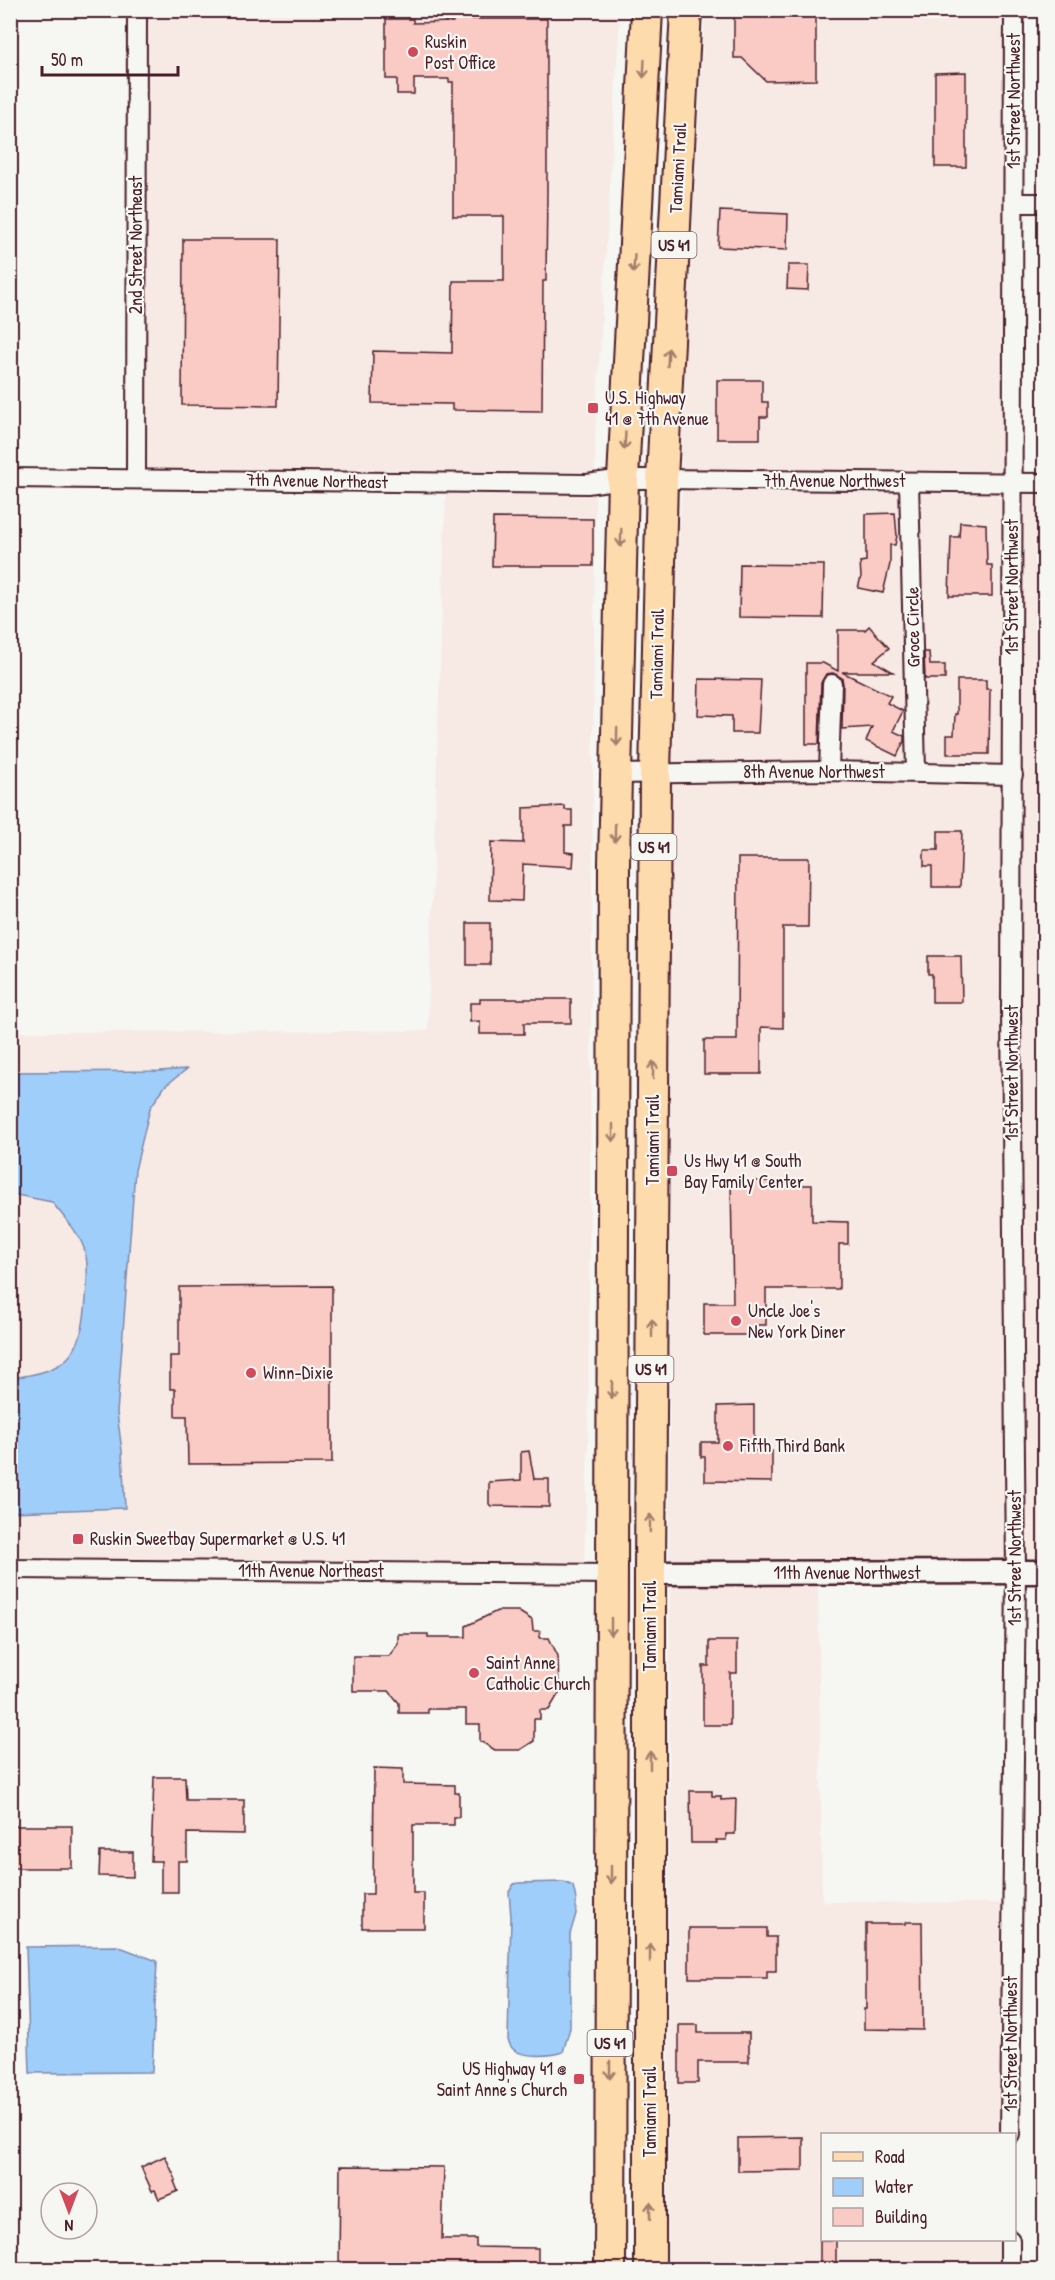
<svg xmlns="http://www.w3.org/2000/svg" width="1055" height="2280" font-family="'Patrick Hand',sans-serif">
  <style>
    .built { fill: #f7e9e4 }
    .water { fill: #a0cefb; stroke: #7e88a8; stroke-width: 1.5 }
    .building { fill: #facac4; stroke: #4a1f2b; stroke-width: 1.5 }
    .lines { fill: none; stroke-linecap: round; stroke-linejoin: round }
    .minor-casing { stroke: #4a1f2b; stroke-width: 22 }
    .tertiary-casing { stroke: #4a1f2b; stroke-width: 27 }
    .primary-casing { stroke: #4a1f2b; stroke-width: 34 }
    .minor { stroke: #f6f6f2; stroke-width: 18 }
    .tertiary { stroke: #f6f6f2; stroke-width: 22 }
    .primary { stroke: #fedbac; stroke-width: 30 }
    .oneway { stroke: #a47d6c }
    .poi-dot { fill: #d1495b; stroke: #f6f6f2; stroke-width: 2 }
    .labels { text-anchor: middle; stroke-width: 4.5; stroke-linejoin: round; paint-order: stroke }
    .shield { fill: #f6f6f2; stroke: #7e6067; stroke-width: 1.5 }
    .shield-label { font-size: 16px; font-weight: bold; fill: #4a1f2b }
    .poi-label { font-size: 18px; fill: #4a1f2b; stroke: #f6f6f2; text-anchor: start }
    .street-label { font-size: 18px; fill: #4a1f2b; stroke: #f6f6f2 }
  </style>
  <rect width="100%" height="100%" fill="#f6f6f2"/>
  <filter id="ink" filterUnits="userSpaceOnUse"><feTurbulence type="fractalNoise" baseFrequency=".0167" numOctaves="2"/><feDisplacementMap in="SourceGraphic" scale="12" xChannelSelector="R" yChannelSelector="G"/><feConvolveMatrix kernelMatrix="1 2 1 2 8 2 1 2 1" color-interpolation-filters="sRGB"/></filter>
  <g filter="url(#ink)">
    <g class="built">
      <path d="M147,11H620L595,433V472L145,469Z"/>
      <path d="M705,11H1005L1002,472L682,469L681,429Z"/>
      <path d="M682,490L900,492L906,761H840V673L822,674L821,761L670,763V683Z"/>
      <path d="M919,492L1002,493L1004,764L925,762Z"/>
      <path d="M446,493H595L588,1449L584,1563L11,1558L10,1512L125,1508L122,1451L117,1413L135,1170L150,1108L165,1086L186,1069L11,1072V1032L428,1031Z"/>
      <path d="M1021,494H1044V950L1037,953L1036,959L1040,1548L1044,1556V1562H1026L1021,1009L1023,764Z"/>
      <path d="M824,782L1004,785L1002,1010L1007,1562L670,1563V784Z"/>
      <path d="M11,1194L52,1202L75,1231L85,1252L87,1285L84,1323L76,1349L54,1369L11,1378Z"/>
      <path d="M818,1583L822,1902L1002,1903L1001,2134H822V2240H1000V2269L668,2270L670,1584Z"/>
    </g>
    <g class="water">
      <path d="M187,1069L165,1086L150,1108L135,1170L117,1413L122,1451L125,1508L11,1512V1378C68,1371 82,1356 86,1299C87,1285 89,1266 85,1252C81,1234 63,1217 52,1202L11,1194V1072L159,1071Z"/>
      <path d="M564,1882L573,1886L576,1899V1914L570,1934V2028L563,2052C553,2056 522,2058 513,2049C511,2047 509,2043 508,2040L511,1917L509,1892L514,1884L519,1883Z"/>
      <path d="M117,1946L157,1961L152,2072L30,2073L26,1947Z"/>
    </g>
    <g class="building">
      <path d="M734,10H816V80L766,81L742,58H734Z"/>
      <path d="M386,19H413V23L453,22V19H547V192L546,281H543L542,411L452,410V404L372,403L373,351L452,353L453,281H504V216H453V82H449V79H414V94H397V79H386Z"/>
      <path d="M966,72V167H935V73Z"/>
      <path d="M720,211L788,214L787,250L718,247Z"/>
      <path d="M183,239H280L278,406L182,405Z"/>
      <path d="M788,265H809L808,290L787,289Z"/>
      <path d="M717,380H762V402H768V417H760V439H717Z"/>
      <path d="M895,513L897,536L895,545H890V564L883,593L858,588L861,577L860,562L866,561V514Z"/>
      <path d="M493,518L593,519V566H492Z"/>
      <path d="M960,522L986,524L987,565H992V596H949L951,537H959Z"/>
      <path d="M740,564L824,565L823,618L739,617Z"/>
      <path d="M869,626L889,648L874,661L893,672H842L891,696L887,703L903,711L893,731L904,736V741L897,756L866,741L872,727L842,729L843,684L842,678L833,673L826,674L821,683L819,744H806V663H823L838,671V630H865Z"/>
      <path d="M924,652H929L930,665H945V679H925Z"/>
      <path d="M699,679L761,680L758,733H732V716L698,715Z"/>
      <path d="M957,680H986V689H990L989,754H947V735H954L955,714H957Z"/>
      <path d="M565,806V810H572V826H565V852L574,853L573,867L523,864L522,901L490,900L491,842L523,843V808Z"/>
      <path d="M938,831H962L960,887H932V866H924V850H938Z"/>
      <path d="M738,858H809L808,927H783V1028L761,1027V1074H704V1040H737Z"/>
      <rect x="467" y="923" width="23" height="42"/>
      <path d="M928,956H961L962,1002H932V974H928Z"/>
      <path d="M480,999H571V1023H524V1034H480V1021L470,1022V1003H480Z"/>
      <path d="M731,1181H773V1185H812V1221L848,1222V1244H839V1289H766V1325H757V1335H704V1303H733Z"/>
      <path d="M332,1286V1463L188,1464L187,1416H175V1389H170V1356H179V1287Z"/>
      <path d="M754,1405V1451H772V1482L705,1481V1457H701V1442H718V1406Z"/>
      <path d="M529,1451L534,1479H549V1507L491,1506L489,1504V1482L521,1480V1452Z"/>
      <path d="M497,1611H518L532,1620L533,1631H540V1638H549L558,1656L559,1693L549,1710H540V1719H534V1741L520,1750H495L480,1741V1724H466V1709H428V1713H399V1703L389,1691H353V1656H389L398,1644V1634H428V1637H466V1626Z"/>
      <path d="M709,1641H737V1673H730V1725H703V1666H709Z"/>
      <path d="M374,1768L403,1769V1784L455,1785V1793H459V1817H454V1825H413V1893H424V1928H362V1894H373Z"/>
      <path d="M154,1777H185L186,1800H244V1834L187,1833V1861H178V1892H161V1861H151Z"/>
      <path d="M690,1791H712V1796H721V1800L736,1799L735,1834H726V1840H716L717,1843H691Z"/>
      <rect x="10" y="1826" width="62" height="42"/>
      <path d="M100,1852H133V1877L99,1876Z"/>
      <path d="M905,1922H922L923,2030L864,2029V2009H866V1924H905Z"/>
      <path d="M689,1928H767V1937H776V1971H767V1978H689Z"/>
      <path d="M679,2025H698V2033H749V2062H698V2083H679Z"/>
      <path d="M803,2137V2170L738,2171V2138Z"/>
      <path d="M165,2156L176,2180L174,2181L178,2191L159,2199L155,2190L152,2191L141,2167Z"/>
      <path d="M340,2166L444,2167L442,2239H476V2247L538,2248V2270H339Z"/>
      <rect x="820" y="2240" width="16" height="30"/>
    </g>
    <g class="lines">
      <defs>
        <g id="minor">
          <path d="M1014,203H1044"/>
          <path d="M10,478L587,484L623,479H662L1044,483"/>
          <path d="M136,479L137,10"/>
          <path d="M909,482L916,772"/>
          <path d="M829,771L832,684"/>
          <path d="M616,774L829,771L1013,775"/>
          <path d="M10,1569L612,1574"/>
          <path d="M1010,2134L1016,1572L1011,1009L1014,10"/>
          <path d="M1010,2270V2240"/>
        </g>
        <path id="tertiary" d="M650,1573L1044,1572"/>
        <g id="primary">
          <path d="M610,2270L614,863L623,479L647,10"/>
          <path d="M650,2270V1573L655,774L662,479L686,10"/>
        </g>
      </defs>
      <use href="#minor" class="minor-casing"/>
      <use href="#tertiary" class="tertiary-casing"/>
      <use href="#primary" class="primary-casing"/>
      <use href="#minor" class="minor"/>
      <use href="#tertiary" class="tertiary"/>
      <use href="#primary" class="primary"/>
    </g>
    <defs><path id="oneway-shaft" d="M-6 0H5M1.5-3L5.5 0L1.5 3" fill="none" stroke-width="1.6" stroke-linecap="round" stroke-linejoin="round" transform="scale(1.5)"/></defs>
    <g class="oneway">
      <use href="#oneway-shaft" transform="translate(644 69) rotate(93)"/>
      <use href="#oneway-shaft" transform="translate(634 264) rotate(93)"/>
      <use href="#oneway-shaft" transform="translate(668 357) rotate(-87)"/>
      <use href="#oneway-shaft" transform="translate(625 441) rotate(93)"/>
      <use href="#oneway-shaft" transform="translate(621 538) rotate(92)"/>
      <use href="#oneway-shaft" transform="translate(617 737) rotate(91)"/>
      <use href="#oneway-shaft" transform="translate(615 833) rotate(91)"/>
      <use href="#oneway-shaft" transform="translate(653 1070) rotate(-90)"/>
      <use href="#oneway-shaft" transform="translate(613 1133) rotate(90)"/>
      <use href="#oneway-shaft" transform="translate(652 1328) rotate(-90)"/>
      <use href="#oneway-shaft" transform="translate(612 1390) rotate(90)"/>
      <use href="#oneway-shaft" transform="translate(650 1523) rotate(-89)"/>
      <use href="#oneway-shaft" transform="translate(611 1627) rotate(90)"/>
      <use href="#oneway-shaft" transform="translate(650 1760) rotate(-90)"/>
      <use href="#oneway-shaft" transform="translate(611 1875) rotate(90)"/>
      <use href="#oneway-shaft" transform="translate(650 1953) rotate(-90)"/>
      <use href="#oneway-shaft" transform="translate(610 2070) rotate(90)"/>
      <use href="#oneway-shaft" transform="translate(650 2211) rotate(-90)"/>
    </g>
  </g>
  <g class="poi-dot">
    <circle cx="413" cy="52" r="6"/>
    <rect x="587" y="402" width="12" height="12" rx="3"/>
    <rect x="666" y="1165" width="12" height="12" rx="3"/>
    <circle cx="736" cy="1321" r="6"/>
    <circle cx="251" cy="1373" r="6"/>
    <circle cx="728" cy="1446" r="6"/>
    <rect x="72" y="1533" width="12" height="12" rx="3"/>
    <circle cx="474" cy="1673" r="6"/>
    <rect x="573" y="2073" width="12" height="12" rx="3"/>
  </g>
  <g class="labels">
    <g class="shield">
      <rect x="651.5" y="232" width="45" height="26" rx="4.5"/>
      <rect x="631.5" y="834" width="45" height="26" rx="4.5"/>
      <rect x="628.5" y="1356" width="45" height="26" rx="4.5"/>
      <rect x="587.5" y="2030" width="45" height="26" rx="4.5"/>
    </g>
    <g class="shield-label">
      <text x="674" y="251">US 41</text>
      <text x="654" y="853">US 41</text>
      <text x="651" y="1375">US 41</text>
      <text x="610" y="2049">US 41</text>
    </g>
    <g class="poi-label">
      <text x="425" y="48">Ruskin<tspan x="425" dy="21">Post Office</tspan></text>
      <text x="605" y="404">U.S. Highway<tspan x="605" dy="21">41 @ 7th Avenue</tspan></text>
      <text x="684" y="1167">Us Hwy 41 @ South<tspan x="684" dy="21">Bay Family Center</tspan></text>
      <text x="748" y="1317">Uncle Joe's<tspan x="748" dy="21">New York Diner</tspan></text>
      <text x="263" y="1379">Winn-Dixie</text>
      <text x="740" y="1452">Fifth Third Bank</text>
      <text x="90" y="1545">Ruskin Sweetbay Supermarket @ U.S. 41</text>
      <text x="486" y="1669">Saint Anne<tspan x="486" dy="21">Catholic Church</tspan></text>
      <text x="567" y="2075" text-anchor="end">US Highway 41 @<tspan x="567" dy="21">Saint Anne's Church</tspan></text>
    </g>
    <g class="street-label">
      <text transform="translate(1014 101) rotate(-90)" y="6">1st Street Northwest</text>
      <text transform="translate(678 168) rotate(-87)" y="6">Tamiami Trail</text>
      <text transform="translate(136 245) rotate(-90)" y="6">2nd Street Northeast</text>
      <text transform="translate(317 481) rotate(1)" y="6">7th Avenue Northeast</text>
      <text x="834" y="487">7th Avenue Northwest</text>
      <text transform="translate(1012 587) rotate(-90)" y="6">1st Street Northwest</text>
      <text transform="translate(913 627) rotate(-91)" y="6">Groce Circle</text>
      <text transform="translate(657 654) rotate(-89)" y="6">Tamiami Trail</text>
      <text x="814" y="778">8th Avenue Northwest</text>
      <text transform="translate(1012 1073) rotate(-90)" y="6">1st Street Northwest</text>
      <text transform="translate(653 1140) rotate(-90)" y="6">Tamiami Trail</text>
      <text transform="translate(1015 1558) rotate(-90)" y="6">1st Street Northwest</text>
      <text x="311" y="1577">11th Avenue Northeast</text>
      <text x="847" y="1579">11th Avenue Northwest</text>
      <text transform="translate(650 1626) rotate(-90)" y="6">Tamiami Trail</text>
      <text transform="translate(1011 2044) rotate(-90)" y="6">1st Street Northwest</text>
      <text transform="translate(650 2112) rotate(-90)" y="6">Tamiami Trail</text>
    </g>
  </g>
  <rect width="1055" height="2280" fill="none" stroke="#f6f6f2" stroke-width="36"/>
  <rect x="18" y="18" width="1019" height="2244" fill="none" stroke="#4a1f2b" stroke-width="2" filter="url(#ink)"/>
  <rect x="821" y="2133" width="195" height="108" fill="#f6f6f2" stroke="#b1a0a2" stroke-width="1.5"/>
  <rect x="833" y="2152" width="30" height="9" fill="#fedbac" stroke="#b1a0a2" stroke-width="1.5"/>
  <text x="875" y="2163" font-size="18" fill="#4a1f2b">Road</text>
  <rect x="833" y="2178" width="30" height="18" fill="#a0cefb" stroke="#b1a0a2" stroke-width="1.5"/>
  <text x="875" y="2193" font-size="18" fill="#4a1f2b">Water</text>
  <rect x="833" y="2208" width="30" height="18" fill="#facac4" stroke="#b1a0a2" stroke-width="1.5"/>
  <text x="875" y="2223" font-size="18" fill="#4a1f2b">Building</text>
  <g transform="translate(69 2211) rotate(180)"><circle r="28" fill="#f6f6f2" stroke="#b1a0a2" stroke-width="1.5"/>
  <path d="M0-4.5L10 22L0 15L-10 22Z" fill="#d1495b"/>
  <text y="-9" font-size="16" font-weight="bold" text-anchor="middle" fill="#4a1f2b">N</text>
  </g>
  <path d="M42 66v9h136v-9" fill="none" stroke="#4a1f2b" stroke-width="3"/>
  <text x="51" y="66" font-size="18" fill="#4a1f2b" stroke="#f6f6f2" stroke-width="4.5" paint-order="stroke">50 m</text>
</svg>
